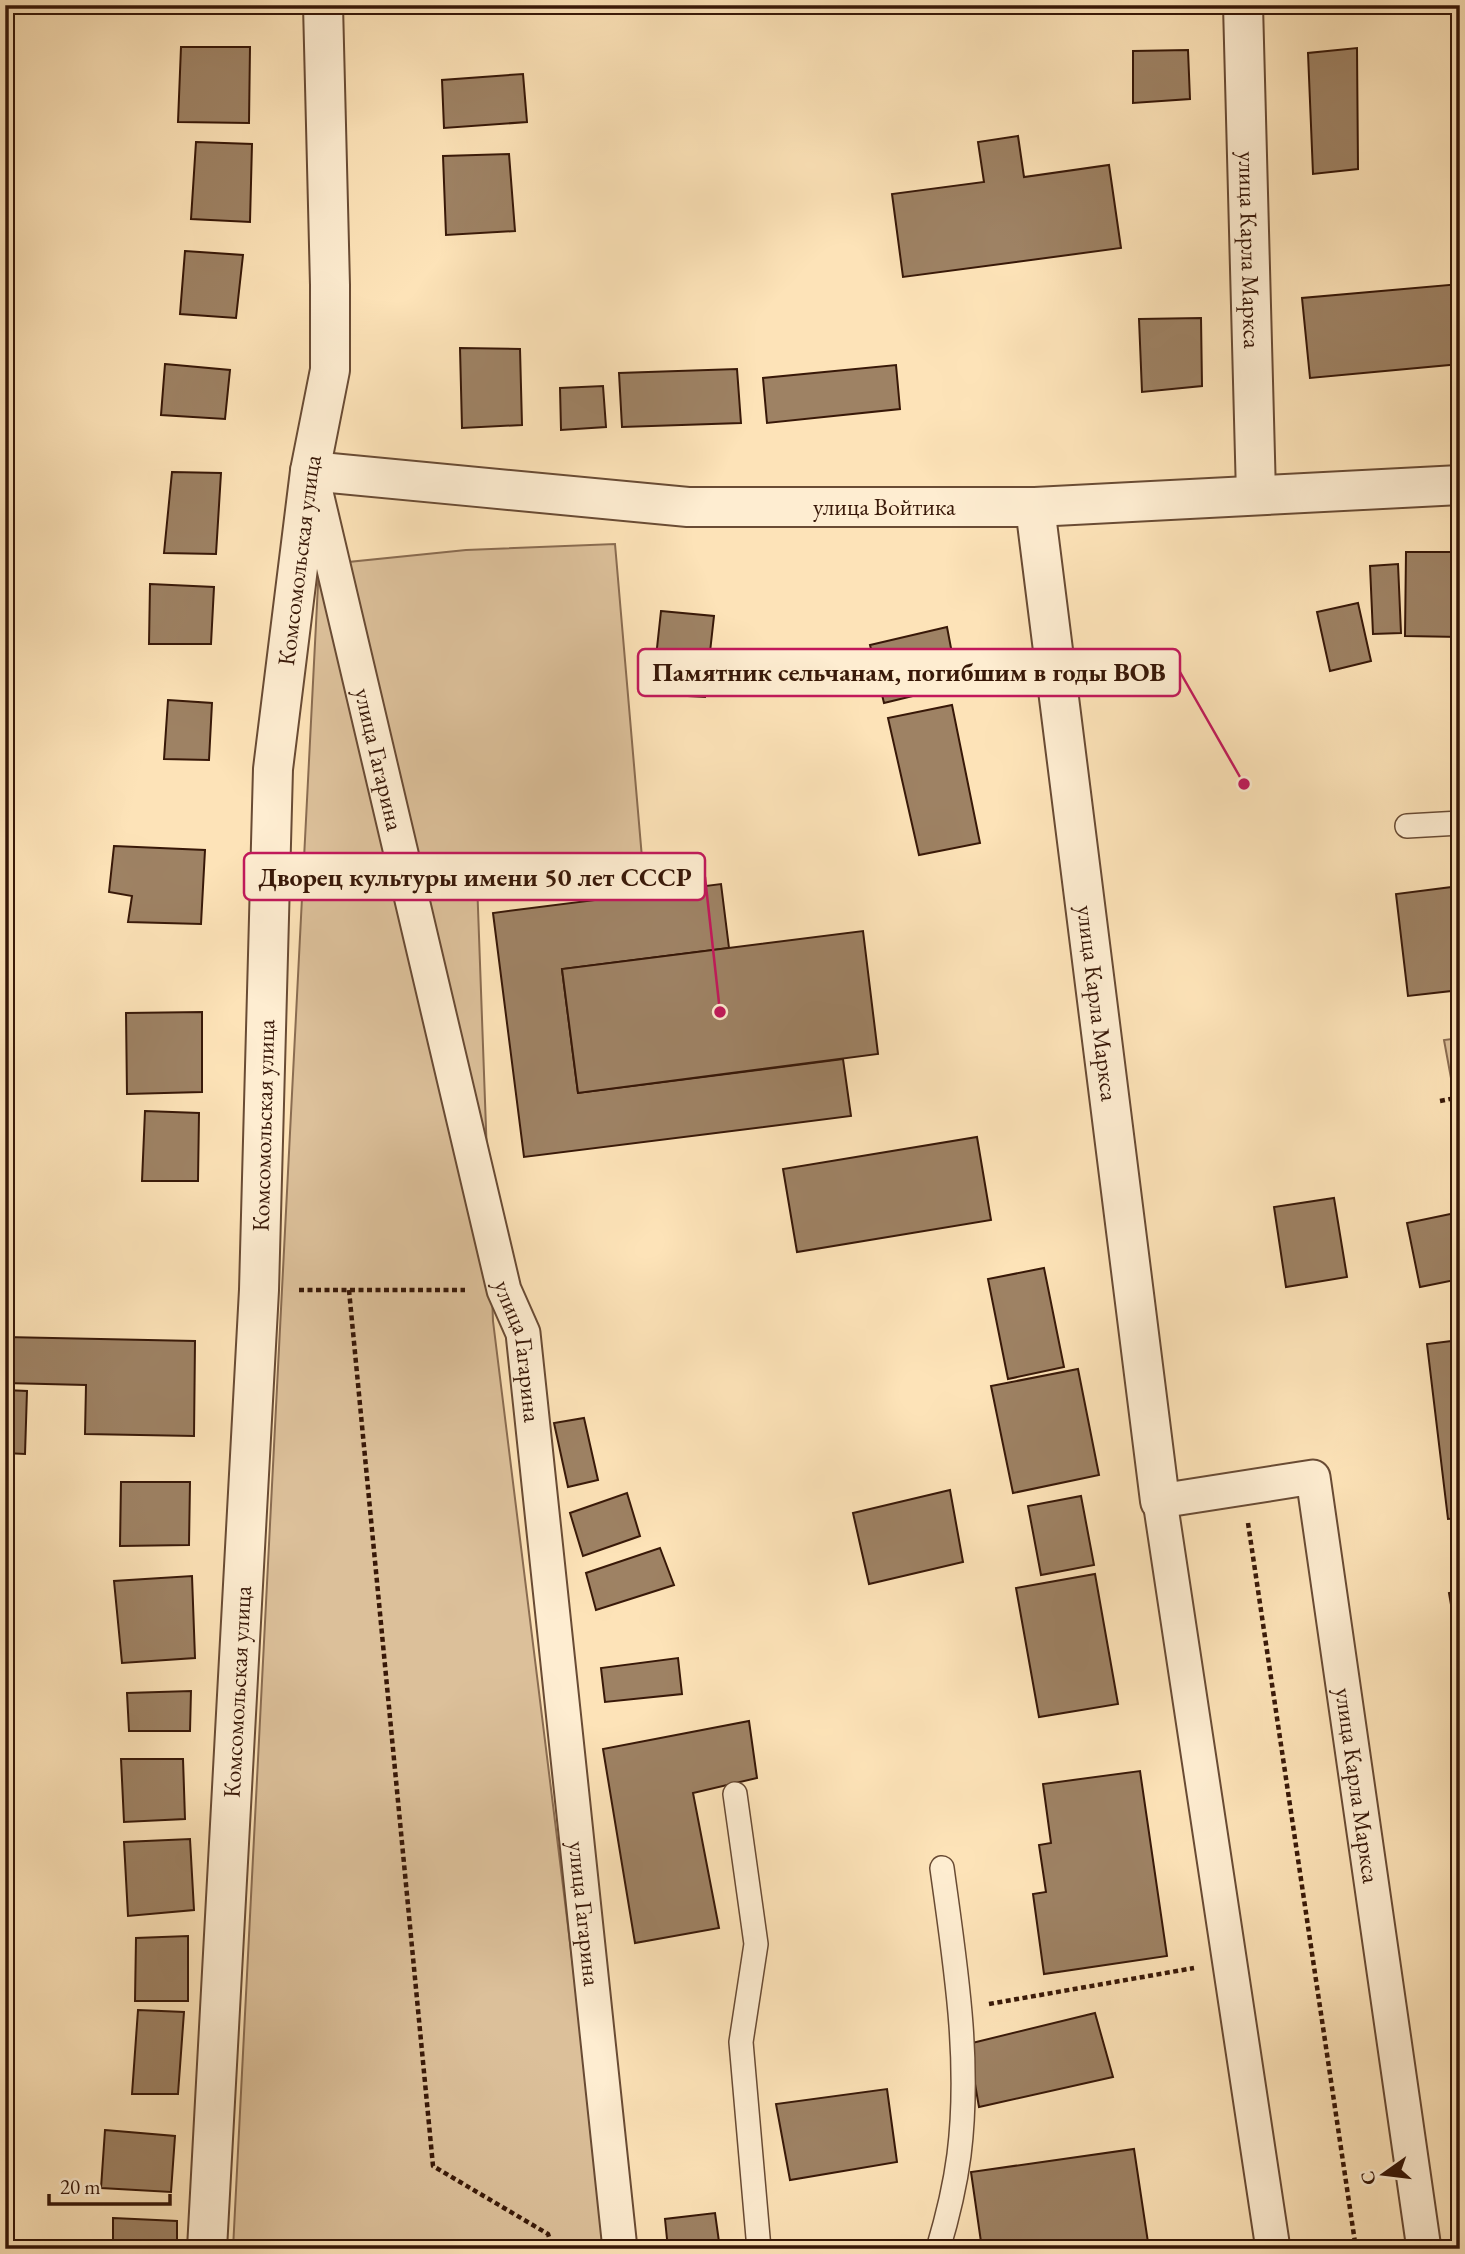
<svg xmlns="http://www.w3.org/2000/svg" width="1465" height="2254" font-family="'EB Garamond',serif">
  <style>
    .green { fill: #dcc09a; stroke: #8a6c51; stroke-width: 2 }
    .building { fill: #9e8264; stroke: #381808; stroke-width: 2 }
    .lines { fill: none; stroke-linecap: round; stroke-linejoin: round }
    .service-casing { stroke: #694b34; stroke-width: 26 }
    .pedestrian-casing { stroke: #694b34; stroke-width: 37 }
    .minor-casing { stroke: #694b34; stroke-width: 42 }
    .path { stroke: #381808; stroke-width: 4.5; stroke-dasharray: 5 3.5; stroke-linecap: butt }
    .service { stroke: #feedd1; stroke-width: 23 }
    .pedestrian { stroke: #feedd1; stroke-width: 33 }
    .minor { stroke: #feedd1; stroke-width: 38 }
    .labels { text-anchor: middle; stroke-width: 5; stroke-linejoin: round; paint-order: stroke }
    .street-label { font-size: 24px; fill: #381808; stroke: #feedd1 }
    .leader { fill: none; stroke: #c2185b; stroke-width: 2.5 }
    .callout-dot { fill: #c2185b; stroke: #feedd1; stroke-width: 2.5 }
    .callout { fill: #feedd1; stroke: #c2185b; stroke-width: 2.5 }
    .callout-label { font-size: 26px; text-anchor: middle; font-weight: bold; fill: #381808 }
  </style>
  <rect width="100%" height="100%" fill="#fde3b8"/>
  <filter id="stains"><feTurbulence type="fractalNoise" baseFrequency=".00286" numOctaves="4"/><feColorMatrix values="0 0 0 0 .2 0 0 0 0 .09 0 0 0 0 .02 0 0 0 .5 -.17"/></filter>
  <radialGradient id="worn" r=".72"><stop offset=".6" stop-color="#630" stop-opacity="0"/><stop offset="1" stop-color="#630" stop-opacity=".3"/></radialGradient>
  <g class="green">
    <path d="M615,544L642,858L477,881L493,1321L608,2249H233L319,565L466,550Z"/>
    <path d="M1460,1038V1087L1453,1089L1444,1040Z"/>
  </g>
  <g class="building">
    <path d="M185,5H251V9L184,10Z"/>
    <path d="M181,47H250L249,123L178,122Z"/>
    <path d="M1357,48L1358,169L1313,174L1308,53Z"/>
    <path d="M1188,50L1190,99L1133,103V51Z"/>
    <path d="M523,74L527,122L444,128L442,80Z"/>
    <path d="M1018,136L1024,177L1109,165L1121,248L903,277L892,194L984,182L978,142Z"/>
    <path d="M196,142L252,144L250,222L191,219Z"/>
    <path d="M509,154L515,231L446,235L443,156Z"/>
    <path d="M185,251L243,255L236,318L180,314Z"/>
    <path d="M1460,284V364L1310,378L1302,298Z"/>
    <path d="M1201,318L1202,386L1142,392L1139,319Z"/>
    <path d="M460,348L520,349L522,425L462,428Z"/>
    <path d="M165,364L230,370L225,419L161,415Z"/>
    <path d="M896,365L900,409L767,423L763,378Z"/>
    <path d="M737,369L741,423L622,427L619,373Z"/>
    <path d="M603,386L606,427L561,430L560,388Z"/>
    <path d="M172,472L221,473L216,554L164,553Z"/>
    <path d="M1406,552H1460V637L1405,636Z"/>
    <path d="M1398,564L1401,633L1373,634L1370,566Z"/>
    <path d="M150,584L214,587L211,644H149Z"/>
    <path d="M1358,603L1371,661L1330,671L1317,612Z"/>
    <path d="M661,611L714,616L705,697L652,694Z"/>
    <path d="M947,627L958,685L884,703L870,645Z"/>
    <path d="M168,700L212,703L209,760L164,759Z"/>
    <path d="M952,705L980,843L919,855L888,718Z"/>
    <path d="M114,846L205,850L201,924L128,922L132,896L109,892Z"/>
    <path d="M721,884L729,948L562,969L578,1093L843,1059L851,1116L524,1157L493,913Z"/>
    <path d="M1460,886V990L1408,996L1396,894Z"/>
    <path d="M863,931L878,1054L578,1093L562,969Z"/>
    <path d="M202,1012V1092L127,1094L126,1013Z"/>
    <path d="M145,1111L199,1113L198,1181H142Z"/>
    <path d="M977,1137L991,1220L797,1252L783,1169Z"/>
    <path d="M1334,1198L1347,1277L1286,1287L1274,1207Z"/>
    <path d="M1460,1212V1279L1420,1287L1407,1223Z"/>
    <path d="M1044,1268L1064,1367L1008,1379L988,1279Z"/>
    <path d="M5,1337L195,1341L194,1436L85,1434L86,1385L5,1383Z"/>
    <path d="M1460,1340V1518L1448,1519L1427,1344Z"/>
    <path d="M1078,1369L1099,1475L1013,1493L991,1386Z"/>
    <path d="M5,1390L27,1391L25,1454L5,1453Z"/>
    <path d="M584,1418L598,1480L568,1487L554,1423Z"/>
    <path d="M121,1482H190L189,1545L120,1546Z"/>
    <path d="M950,1490L963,1562L869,1584L853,1513Z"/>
    <path d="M627,1493L640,1536L583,1556L570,1513Z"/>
    <path d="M1081,1496L1094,1565L1041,1575L1028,1506Z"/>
    <path d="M660,1548L674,1585L596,1610L586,1573Z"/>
    <path d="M1095,1574L1118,1704L1039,1717L1016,1588Z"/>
    <path d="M192,1576L195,1658L122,1663L114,1581Z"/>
    <path d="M1460,1591V1657L1449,1593Z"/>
    <path d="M678,1658L682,1694L605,1702L601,1668Z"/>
    <path d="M191,1691L190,1731H129L127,1693Z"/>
    <path d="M749,1721L757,1778L693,1793L719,1928L635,1943L603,1749Z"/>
    <path d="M121,1759H183L185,1819L124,1822Z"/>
    <path d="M1140,1771L1167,1956L1044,1974L1033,1894L1046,1892L1039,1845L1051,1843L1043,1784Z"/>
    <path d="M190,1839L194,1910L128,1916L124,1842Z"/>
    <path d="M188,1936V2001H135L136,1938Z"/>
    <path d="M138,2010L184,2012L178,2094H132Z"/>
    <path d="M1095,2013L1113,2077L979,2107L968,2044Z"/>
    <path d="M887,2089L897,2162L790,2180L776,2104Z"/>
    <path d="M105,2130L175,2136L171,2192L101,2188Z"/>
    <path d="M1134,2149L1149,2249H982L971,2172Z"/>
    <path d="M715,2213L720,2249H668L665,2219Z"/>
    <path d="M113,2218L177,2221V2249H113Z"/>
  </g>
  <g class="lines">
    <defs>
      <g id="service">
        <path d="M1407,826L1460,823"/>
        <path d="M735,1794L756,1944L741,2042L759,2249"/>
        <path d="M938,2249C947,2219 955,2186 959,2155C971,2059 955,1963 942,1868"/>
      </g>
      <g id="pedestrian">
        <path id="s1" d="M313,480L504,1290L523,1333L620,2249"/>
        <path id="s2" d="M1273,2249L1160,1501L1313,1477L1424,2249"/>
      </g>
      <g id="minor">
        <path id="s3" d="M1243,5L1256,494"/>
        <path id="s4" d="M310,471L688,507H1035L1460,485"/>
        <path id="s5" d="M1035,507L1160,1501"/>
        <path id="s6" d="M207,2249L259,1290L273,769L310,471L330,370V285L323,5"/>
      </g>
    </defs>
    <use href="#service" class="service-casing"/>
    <use href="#pedestrian" class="pedestrian-casing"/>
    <use href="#minor" class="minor-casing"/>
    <g class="path">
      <path d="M1440,1101L1460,1097"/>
      <path d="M299,1290H465"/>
      <path d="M349,1290L433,2166L548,2234L553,2249"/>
      <path d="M1248,1523L1356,2249"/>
      <path d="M989,2004L1194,1968"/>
    </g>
    <use href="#service" class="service"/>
    <use href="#pedestrian" class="pedestrian"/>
    <use href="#minor" class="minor"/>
  </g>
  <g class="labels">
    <g class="street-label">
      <text dy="8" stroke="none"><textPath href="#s3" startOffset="245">улица Карла Маркса</textPath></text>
      <text dy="8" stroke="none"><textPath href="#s4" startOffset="576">улица Войтика</textPath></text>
      <text dy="8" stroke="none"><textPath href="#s6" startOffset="1692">Комсомольская улица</textPath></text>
      <text dy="8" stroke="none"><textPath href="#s1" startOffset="287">улица Гагарина</textPath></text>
      <text dy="8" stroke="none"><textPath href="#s5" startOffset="500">улица Карла Маркса</textPath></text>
      <text dy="8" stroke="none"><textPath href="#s6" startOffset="1125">Комсомольская улица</textPath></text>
      <text dy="8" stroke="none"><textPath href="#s1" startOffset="896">улица Гагарина</textPath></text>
      <text dy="8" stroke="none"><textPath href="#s6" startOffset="558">Комсомольская улица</textPath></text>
      <text dy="8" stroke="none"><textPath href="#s2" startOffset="1223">улица Карла Маркса</textPath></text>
      <text dy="8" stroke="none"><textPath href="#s1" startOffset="1463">улица Гагарина</textPath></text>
    </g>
  </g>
  <path class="leader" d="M1244 784L1180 672M720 1012L705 877"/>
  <g class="callout-dot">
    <circle cx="1244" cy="784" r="7"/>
    <circle cx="720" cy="1012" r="7"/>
  </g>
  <g class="callout">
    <rect x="638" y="649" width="542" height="47" rx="7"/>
    <rect x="244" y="853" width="461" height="47" rx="7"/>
  </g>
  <g class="callout-label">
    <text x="909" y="681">Памятник сельчанам, погибшим в годы ВОВ</text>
    <text x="475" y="886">Дворец культуры имени 50 лет СССР</text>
  </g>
  <rect width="1465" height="2254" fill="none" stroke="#fde3b8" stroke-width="28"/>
  <rect x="7" y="7" width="1451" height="2240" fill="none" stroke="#381808" stroke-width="3.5"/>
  <rect x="14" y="14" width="1437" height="2226" fill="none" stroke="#381808" stroke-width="2"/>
  <g transform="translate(1384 2174) rotate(256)" stroke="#feedd1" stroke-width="5" paint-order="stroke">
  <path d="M0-5L12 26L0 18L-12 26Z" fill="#381808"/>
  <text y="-10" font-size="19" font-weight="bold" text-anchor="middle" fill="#381808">С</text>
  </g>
  <path d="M49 2194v10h121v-10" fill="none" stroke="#381808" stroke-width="3.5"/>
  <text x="60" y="2194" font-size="21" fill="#381808" stroke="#feedd1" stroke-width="5" paint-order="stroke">20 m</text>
  <rect width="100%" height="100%" filter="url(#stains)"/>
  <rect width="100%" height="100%" fill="url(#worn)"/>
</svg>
